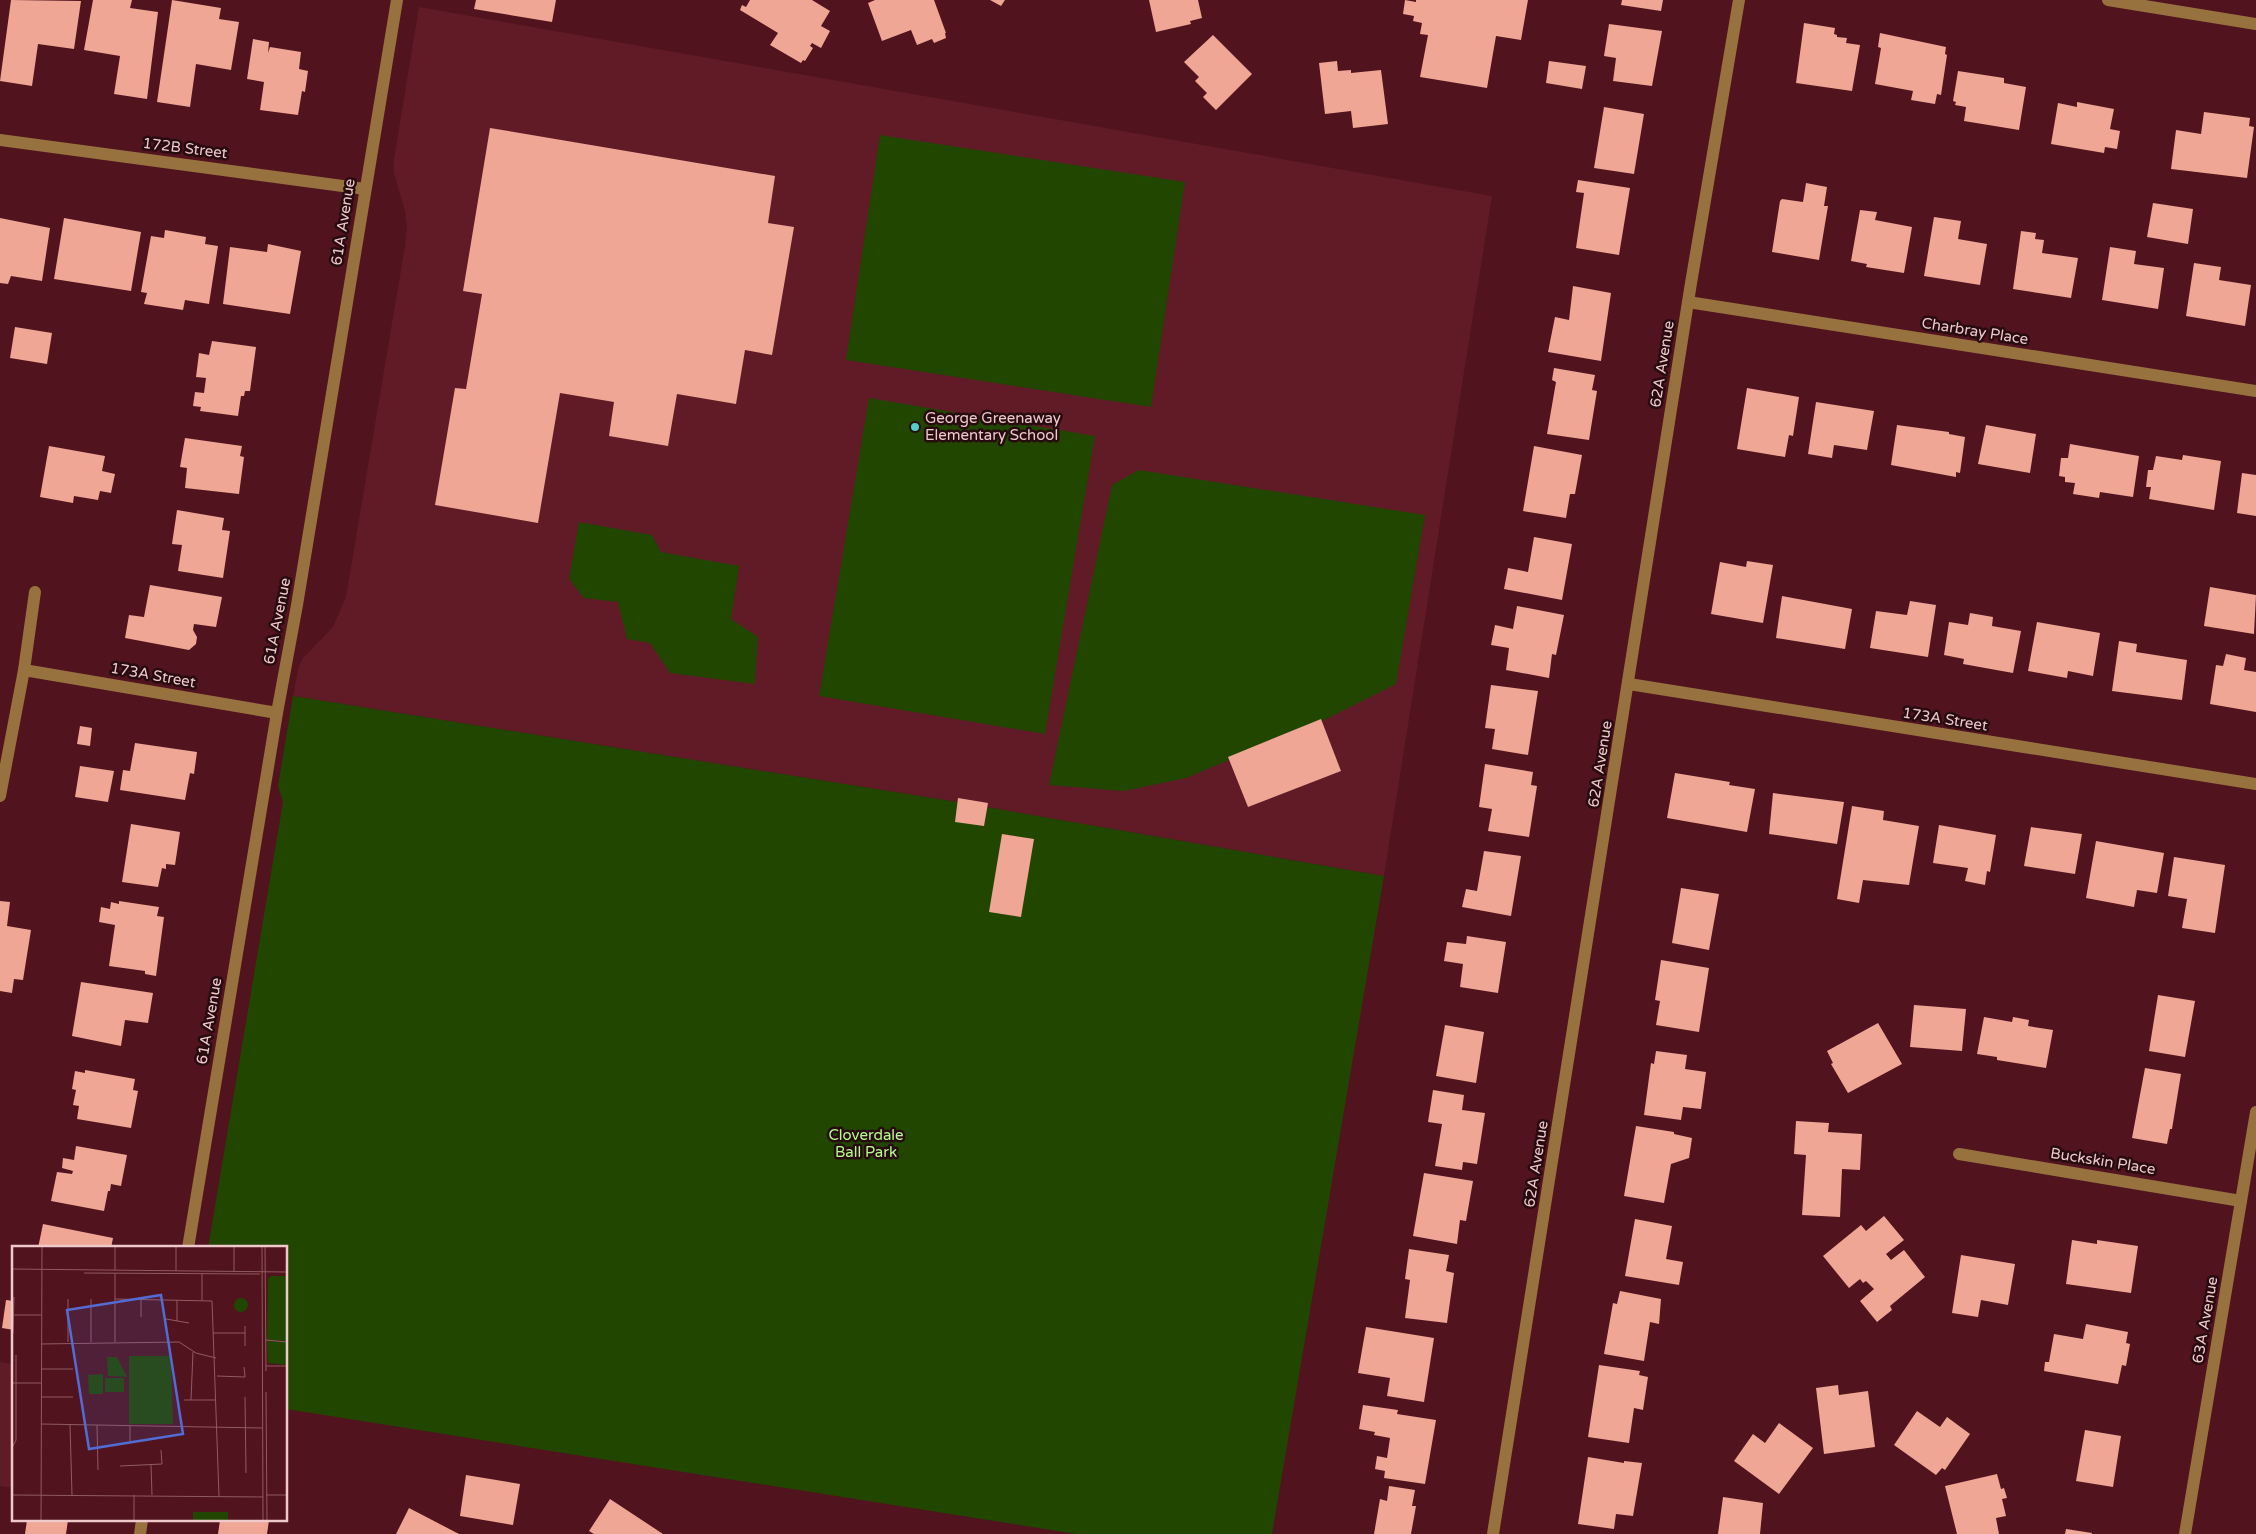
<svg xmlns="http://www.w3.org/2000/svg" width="2256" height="1534" font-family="'Varela Round',sans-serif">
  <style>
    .built { fill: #601b27 }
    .green { fill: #214600 }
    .building { fill: #efa694 }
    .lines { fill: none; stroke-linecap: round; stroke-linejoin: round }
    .minor { stroke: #97723e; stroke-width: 12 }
    .poi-dot { fill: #52cdcc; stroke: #260b0f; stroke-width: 2 }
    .labels { text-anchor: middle; stroke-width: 5; stroke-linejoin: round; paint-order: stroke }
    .street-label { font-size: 15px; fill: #efc8ca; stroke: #260b0f }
    .poi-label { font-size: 15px; fill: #efc8ca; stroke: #260b0f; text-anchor: start }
    .park-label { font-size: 15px; fill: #b7fa8d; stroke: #260b0f }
    .inset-road { fill: none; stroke: #905b63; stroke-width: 1 }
    .view { fill: #526cd4; fill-opacity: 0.15; stroke: #526cd4; stroke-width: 2.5 }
    .inset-edge { fill: none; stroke: #efc8ca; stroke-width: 2.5 }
  </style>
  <rect width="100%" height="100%" fill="#51131e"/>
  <g class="built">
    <path d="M419,7L1492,196L1384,876L951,801L293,696L299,666L303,658L333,627L346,597L405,246L407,227L405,211L394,173V159Z"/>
    <path d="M0,1362L14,1364V1488L0,1486Z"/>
  </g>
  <g class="green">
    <path d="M880,135L1185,182L1151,407L846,360Z"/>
    <path d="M869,398L1095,436L1045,734L819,696Z"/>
    <path d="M1139,470L1425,515L1396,684L1322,721L1186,778L1124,791L1049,785L1112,485Z"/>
    <path d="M579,522L652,535L661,552L739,566L731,619L758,637L755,684L670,673L650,643L627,639L618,602L584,598L569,579Z"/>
    <path d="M293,696L951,801L1384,876L1272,1534H1076L286,1409V1248H208L283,802L278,786Z"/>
  </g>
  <g class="building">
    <path d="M11,0L81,1L74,49L38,44L32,86L0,81Z"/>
    <path d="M93,0H132L130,8L158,12L147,99L114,94L120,56L84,50Z"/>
    <path d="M172,0L221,8L219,19L239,22L231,70L196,64L190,107L157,102Z"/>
    <path d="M476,0H556L552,22L474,9Z"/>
    <path d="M750,0H812L830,11L821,26L830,31L821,48L812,43L810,46L813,48L805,61L803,60L801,63L770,45L778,33L740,10L742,5L746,7Z"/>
    <path d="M875,0H934L946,33H945L946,38L934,43L932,39L917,45L911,30L882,41L868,3Z"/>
    <path d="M990,0H1005L1001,6Z"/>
    <path d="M1149,0H1198L1202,18L1190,21L1191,24L1156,32Z"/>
    <path d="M1405,0L1416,2V0H1528L1521,40L1496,36L1487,88L1420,77L1428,35L1420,34L1422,23L1413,21L1414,16L1403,14Z"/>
    <path d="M1622,0H1663L1661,11L1621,5Z"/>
    <path d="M1804,23L1835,28L1834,34L1837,35V37L1847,38L1846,43L1860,45L1852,91L1796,83Z"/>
    <path d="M1609,24L1662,31L1652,86L1613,81L1616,58L1604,56Z"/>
    <path d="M1880,33L1946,47L1945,54L1947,55L1941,95L1937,94L1935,104L1911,100L1913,91L1875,84L1881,48L1878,47Z"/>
    <path d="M1213,35L1252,74L1216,110L1203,97L1207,93L1195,81L1199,77L1184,62Z"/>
    <path d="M253,39L269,42L268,53L270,47L301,52L299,69L308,71L305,92L302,91L298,115L260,110L264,82L247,79Z"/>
    <path d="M1337,61L1338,71L1351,70V73L1381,70L1388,124L1353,128L1351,111L1325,114L1319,63Z"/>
    <path d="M1549,61L1586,66L1582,89L1546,83Z"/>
    <path d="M1958,71L2004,78V83L2026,87L2019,130L1964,121L1966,107L1955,105L1956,102L1953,101Z"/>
    <path d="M2077,102L2114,109L2110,129L2120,131L2117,149L2105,147L2104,153L2051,144L2058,103L2077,107Z"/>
    <path d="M1604,107L1644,114L1634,174L1594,168Z"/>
    <path d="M2204,112L2250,118L2249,126L2254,127L2247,178L2171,169L2176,130L2201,134Z"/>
    <path d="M490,128L775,176L768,223L794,227L772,355L745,350L736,404L677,394L668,446L609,436L614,402L560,393L538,523L435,505L455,388L466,389L482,294L463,291Z"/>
    <path d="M1578,180L1630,188L1619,255L1576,248L1584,193L1576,192Z"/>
    <path d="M1806,183L1827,187L1824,206H1828L1819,260L1772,252L1780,201L1782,199L1803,202Z"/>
    <path d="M2153,203L2193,209L2188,244L2147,237Z"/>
    <path d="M1860,210L1877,212L1875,220L1912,227L1904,273L1866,267L1867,264L1851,261Z"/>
    <path d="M1934,217L1961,221L1958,239L1987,244L1980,285L1924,276Z"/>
    <path d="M0,218L50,228L42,281L11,276L8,284L0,283Z"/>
    <path d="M64,218L141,232L131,291L54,279Z"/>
    <path d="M165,230L206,237L205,244L218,246L209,304L185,300L183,310L144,304L147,293L141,292L151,236L164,238Z"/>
    <path d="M2021,231L2036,233L2035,239L2044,240L2042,253L2078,258L2071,298L2013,289Z"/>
    <path d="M268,244L301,251L290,314L223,304L230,247L267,252Z"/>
    <path d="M2110,247L2136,251L2134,264L2164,268L2158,309L2102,300Z"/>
    <path d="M2194,263L2221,267L2219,280L2251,285L2245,326L2186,316Z"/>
    <path d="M1573,286L1611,293L1601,361L1548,352L1555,317L1569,320Z"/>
    <path d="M15,327L52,333L47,364L10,358Z"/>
    <path d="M212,341L256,347L250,391H245L244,396H241L238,416L200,411L201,407L193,406L195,392L204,393L206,378L196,377L199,353L209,355Z"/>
    <path d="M1554,368L1595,375L1592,390L1597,391L1589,440L1547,434L1556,382L1552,380Z"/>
    <path d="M1747,388L1799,397L1793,436L1789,435L1785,457L1737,449Z"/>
    <path d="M1816,402L1874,411L1867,450L1834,445L1832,458L1808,454Z"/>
    <path d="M1897,425L1949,432V434L1965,437L1960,473L1956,472V477L1891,465Z"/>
    <path d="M1986,425L2036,434L2030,473L1978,464Z"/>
    <path d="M185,438L242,446L240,456L244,457L239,494L185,488L187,468L180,467Z"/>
    <path d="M2070,444L2139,456L2133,497L2100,492L2099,498L2073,494L2075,483L2065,482V477L2059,476L2061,458H2068Z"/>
    <path d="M49,446L105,456L102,471L115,474L111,493L100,491L98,500L74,496L73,503L40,497Z"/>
    <path d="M1534,446L1582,455L1575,494H1570L1566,518L1523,511Z"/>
    <path d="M2183,455L2221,461L2214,510L2149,499L2151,487H2146L2148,470H2153L2156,456L2182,460Z"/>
    <path d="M2242,473L2256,475V516L2237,513Z"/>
    <path d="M177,510L224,518L222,530L230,531L223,578L178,571L182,545L172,544Z"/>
    <path d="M1534,537L1572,544L1562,600L1504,589L1508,568L1528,572Z"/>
    <path d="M1747,561L1773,565L1763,623L1711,614L1720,562L1746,567Z"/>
    <path d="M150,585L222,597L216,627L194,624L193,630L197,637L196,644L189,650L125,638L129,615L144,617Z"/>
    <path d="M2210,587L2256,595L2254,634L2204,626Z"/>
    <path d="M1782,596L1852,609L1845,649L1776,638Z"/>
    <path d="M1910,601L1936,605L1928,657L1870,648L1876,611L1907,615Z"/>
    <path d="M1517,606L1564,615L1556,655L1552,654L1549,678L1506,670L1509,648L1491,645L1495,625L1513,629Z"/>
    <path d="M1970,613L1993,617L1992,626L2021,631L2013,673L1963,664L1964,659L1944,655L1949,622L1968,625Z"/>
    <path d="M2037,622L2100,633L2093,676L2068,671L2067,678L2028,671Z"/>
    <path d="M2119,641L2137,644L2136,652L2187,660L2182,700L2112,691Z"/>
    <path d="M2226,654L2246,658L2244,670L2256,672V712L2210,704L2216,665L2223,666Z"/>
    <path d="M1491,685L1538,691L1528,755L1492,749L1495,729L1485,728Z"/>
    <path d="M1321,719L1341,771L1248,807L1228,757Z"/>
    <path d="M80,726L92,728L90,746L77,744Z"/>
    <path d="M135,743L197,752L194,774L190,773L185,800L120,790L123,770L130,771Z"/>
    <path d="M1485,764L1533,772L1531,785L1537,786L1529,837L1488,831L1492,809L1479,807Z"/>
    <path d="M80,766L114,771L108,802L75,797Z"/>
    <path d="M1675,773L1730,782L1729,785L1755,789L1747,832L1667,818Z"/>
    <path d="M1773,793L1844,802L1837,844L1769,834Z"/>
    <path d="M958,798L988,803L984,826L955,822Z"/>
    <path d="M1852,806L1884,811L1883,820L1919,826L1909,885L1863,880L1859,903L1837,899Z"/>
    <path d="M131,824L180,832L175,865L166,864V869L162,868L158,887L122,882Z"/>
    <path d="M1939,825L1996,835L1990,872L1987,871L1985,885L1965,881L1968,868L1933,863Z"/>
    <path d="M2031,827L2082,834L2075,874L2024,866Z"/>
    <path d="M1002,834L1034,839L1021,917L989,912Z"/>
    <path d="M2096,841L2164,853L2157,893L2137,890L2134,907L2086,898Z"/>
    <path d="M1484,851L1521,856L1511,916L1462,907L1466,889L1477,891Z"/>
    <path d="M2174,857L2225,865L2215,933L2182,928L2187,899L2168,896Z"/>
    <path d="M1681,888L1719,894L1709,950L1672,943Z"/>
    <path d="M0,901L10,902L7,926L31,930L23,980L14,979L12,993L0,991Z"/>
    <path d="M119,901L159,907L157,916L164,917L156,976L145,974V971L109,966L115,925L99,922L101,907L110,909L111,902L119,904Z"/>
    <path d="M1467,936L1506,942L1498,993L1460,987L1463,964L1444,961L1447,942L1466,944Z"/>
    <path d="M1661,960L1709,968L1699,1032L1656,1025L1660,1001L1655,1000Z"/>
    <path d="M81,982L153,993L148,1023L125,1020L121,1046L72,1036Z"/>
    <path d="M2158,995L2195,1001L2185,1057L2149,1051Z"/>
    <path d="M1914,1005L1966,1009L1962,1051L1910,1047Z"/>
    <path d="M1984,1017L2012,1022L2013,1017L2029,1020L2028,1026L2053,1030L2046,1068L1997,1060V1057L1977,1054Z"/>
    <path d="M1878,1023L1902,1064L1848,1093L1831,1064L1833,1063L1827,1051Z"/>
    <path d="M1445,1025L1484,1032L1476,1083L1436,1076Z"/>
    <path d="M1656,1051L1687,1055L1685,1069L1706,1072L1701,1109L1683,1107L1681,1120L1644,1115L1651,1063L1654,1064Z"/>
    <path d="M2145,1068L2181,1074L2172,1129H2170L2167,1144L2132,1138Z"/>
    <path d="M85,1070L135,1079L133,1090L138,1091L131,1128L77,1119L79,1106L73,1105L76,1090L72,1089L75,1071L85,1073Z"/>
    <path d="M1433,1090L1464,1095L1462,1110L1485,1113L1477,1164L1463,1162L1462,1170L1435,1166L1442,1124L1428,1122Z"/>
    <path d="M1796,1121L1829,1123L1828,1132L1862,1134L1860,1170L1842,1169L1840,1217L1802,1215L1806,1155L1794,1154Z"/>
    <path d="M1636,1126L1674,1132V1134L1692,1138L1689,1158L1671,1164L1664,1203L1624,1196Z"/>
    <path d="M76,1146L127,1155L121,1186L111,1184L110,1191H108L104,1211L51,1201L57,1172L72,1174L73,1171L62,1168L63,1158L74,1160Z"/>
    <path d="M1424,1173L1473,1181L1466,1221L1460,1220L1457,1244L1413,1236Z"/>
    <path d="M1884,1216L1904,1240L1886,1254L1891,1260L1904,1250L1925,1277L1890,1306L1892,1310L1877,1322L1860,1301L1874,1289L1866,1281L1863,1283L1860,1279L1849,1288L1823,1256L1861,1225L1866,1231Z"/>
    <path d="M1635,1219L1672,1226L1666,1259L1683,1262L1679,1285L1625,1276Z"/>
    <path d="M43,1224L113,1238L111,1248H38Z"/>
    <path d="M2072,1240L2097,1244V1240L2138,1246L2131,1293L2066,1284Z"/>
    <path d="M1409,1249L1449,1255L1446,1271L1454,1273L1447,1323L1405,1318L1410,1280L1405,1279Z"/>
    <path d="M1961,1255L2015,1264L2008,1305L1981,1300L1978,1317L1952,1313Z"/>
    <path d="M1620,1291L1661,1299L1659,1324L1650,1322L1644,1361L1604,1354L1613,1303L1617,1304Z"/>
    <path d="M6,1300L14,1301V1330L2,1328Z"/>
    <path d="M2086,1324L2128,1332L2126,1343L2130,1344L2126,1366L2122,1365L2118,1384L2044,1371L2045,1362H2049L2054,1334L2083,1339Z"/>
    <path d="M1366,1327L1434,1338L1424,1402L1387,1396L1390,1378L1358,1373Z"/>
    <path d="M1599,1365L1640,1371L1639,1375L1648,1377L1643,1410L1634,1408L1629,1443L1588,1437Z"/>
    <path d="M1838,1385L1839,1395L1868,1391L1875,1447L1824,1454L1816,1388Z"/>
    <path d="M1363,1405L1398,1410L1397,1414L1436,1420L1425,1484L1384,1478L1385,1471L1375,1469L1377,1456L1387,1458L1390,1438L1374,1435L1375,1432L1359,1429Z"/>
    <path d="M1917,1411L1940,1427L1947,1417L1970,1434L1945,1470L1942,1468L1936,1475L1894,1445Z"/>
    <path d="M1779,1423L1813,1448L1779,1494L1734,1461L1753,1434L1765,1443Z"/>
    <path d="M2085,1430L2121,1436L2113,1487L2076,1481Z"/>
    <path d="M1588,1457L1624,1463V1461L1642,1463L1633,1516L1616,1514L1614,1529L1578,1524Z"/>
    <path d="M1997,1474L2001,1489L2004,1488L2007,1498L2002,1499L2006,1516L1996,1518L1999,1534H1957L1945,1486Z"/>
    <path d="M466,1475L520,1484L513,1525L460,1516Z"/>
    <path d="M1389,1486L1415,1490L1412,1506H1416L1411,1534H1374L1380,1499L1387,1501Z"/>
    <path d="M1723,1497L1763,1503L1760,1534H1718Z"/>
    <path d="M610,1499L663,1534H594L589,1531Z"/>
    <path d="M409,1508L459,1534H396Z"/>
    <path d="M27,1520H68L66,1534H25Z"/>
    <path d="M220,1520H269L267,1534H218Z"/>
    <path d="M2066,1529L2092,1533V1534H2065Z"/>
  </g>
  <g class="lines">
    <g class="minor">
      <path d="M2108,0L2256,24"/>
      <path d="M0,140L365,189"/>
      <path d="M1688,302L2256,391"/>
      <path d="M24,670L277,713"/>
      <path d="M1629,684L2256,784"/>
      <path d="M0,796L24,670L35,592"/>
      <path d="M1959,1154L2241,1201"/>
      <path d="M188,1248L277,713L297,605L397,0"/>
      <path d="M140,1534L142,1520"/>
      <path d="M1493,1534L1691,283L1739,0"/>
      <path d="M2185,1534L2256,1112"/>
    </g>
  </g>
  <circle class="poi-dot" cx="915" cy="427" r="5"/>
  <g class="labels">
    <g class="street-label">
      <text transform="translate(185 148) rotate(7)" y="5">172B Street</text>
      <text transform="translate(343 222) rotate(-81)" y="5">61A Avenue</text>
      <text transform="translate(1975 331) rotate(9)" y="5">Charbray Place</text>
      <text transform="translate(1662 364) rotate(-81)" y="5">62A Avenue</text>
      <text transform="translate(277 621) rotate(-79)" y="5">61A Avenue</text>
      <text transform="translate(153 675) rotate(10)" y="5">173A Street</text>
      <text transform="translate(1945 719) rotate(9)" y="5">173A Street</text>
      <text transform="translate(1600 764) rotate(-81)" y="5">62A Avenue</text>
      <text transform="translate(209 1021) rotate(-80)" y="5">61A Avenue</text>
      <text transform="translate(2103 1161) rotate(9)" y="5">Buckskin Place</text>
      <text transform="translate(1536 1164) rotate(-81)" y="5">62A Avenue</text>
      <text transform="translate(2205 1320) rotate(-80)" y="5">63A Avenue</text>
    </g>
    <g class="poi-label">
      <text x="925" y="423">George Greenaway<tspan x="925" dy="17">Elementary School</tspan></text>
    </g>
    <g class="park-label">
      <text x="866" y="1140">Cloverdale<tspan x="866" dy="17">Ball Park</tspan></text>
    </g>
  </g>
  <g transform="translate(12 1246)">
    <rect width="275" height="275" fill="#51131e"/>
    <path d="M259,30H275V95L255,94L256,32ZM222 59a7 7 0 1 1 14 0a7 7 0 1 1-14 0ZM255,95L275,96V119L256,117ZM117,110H159L161,178H117ZM95,111H105L115,131L96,130ZM91,128V148H77L76,129ZM93,132H112V146H93ZM181,266H216V275L181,274Z" fill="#214600"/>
    <path class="inset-road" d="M143,0H191M250,0L251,275M253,0L254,125M0,23L275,26M103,24V0M164,25V0M222,25V0M72,27L248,28M79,53V96M103,53L200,55L207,250M165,54V75M190,54V28M1,69H29M129,71V54M154,73L177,77M233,80V100M1,87L2,51M201,87H233M254,94L275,96M56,96V53M103,96V27M29,98L167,96L184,107L204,112M254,120H275M29,123H61M205,130L233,131L232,121M0,137H29M254,146L255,275M29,151H61M233,151L234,227M172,154H204M179,154L181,106M29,178L250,182M58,179L60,249M85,179L86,224M118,195V179M0,202L4,194V109M139,219L140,249M108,220L150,218L149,204M0,249L251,251M122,249V275M254,249H275M29,275L30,0"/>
    <path class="view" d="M149,49L171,188L77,203L55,64Z"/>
    <rect width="275" height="275" class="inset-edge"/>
  </g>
</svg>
